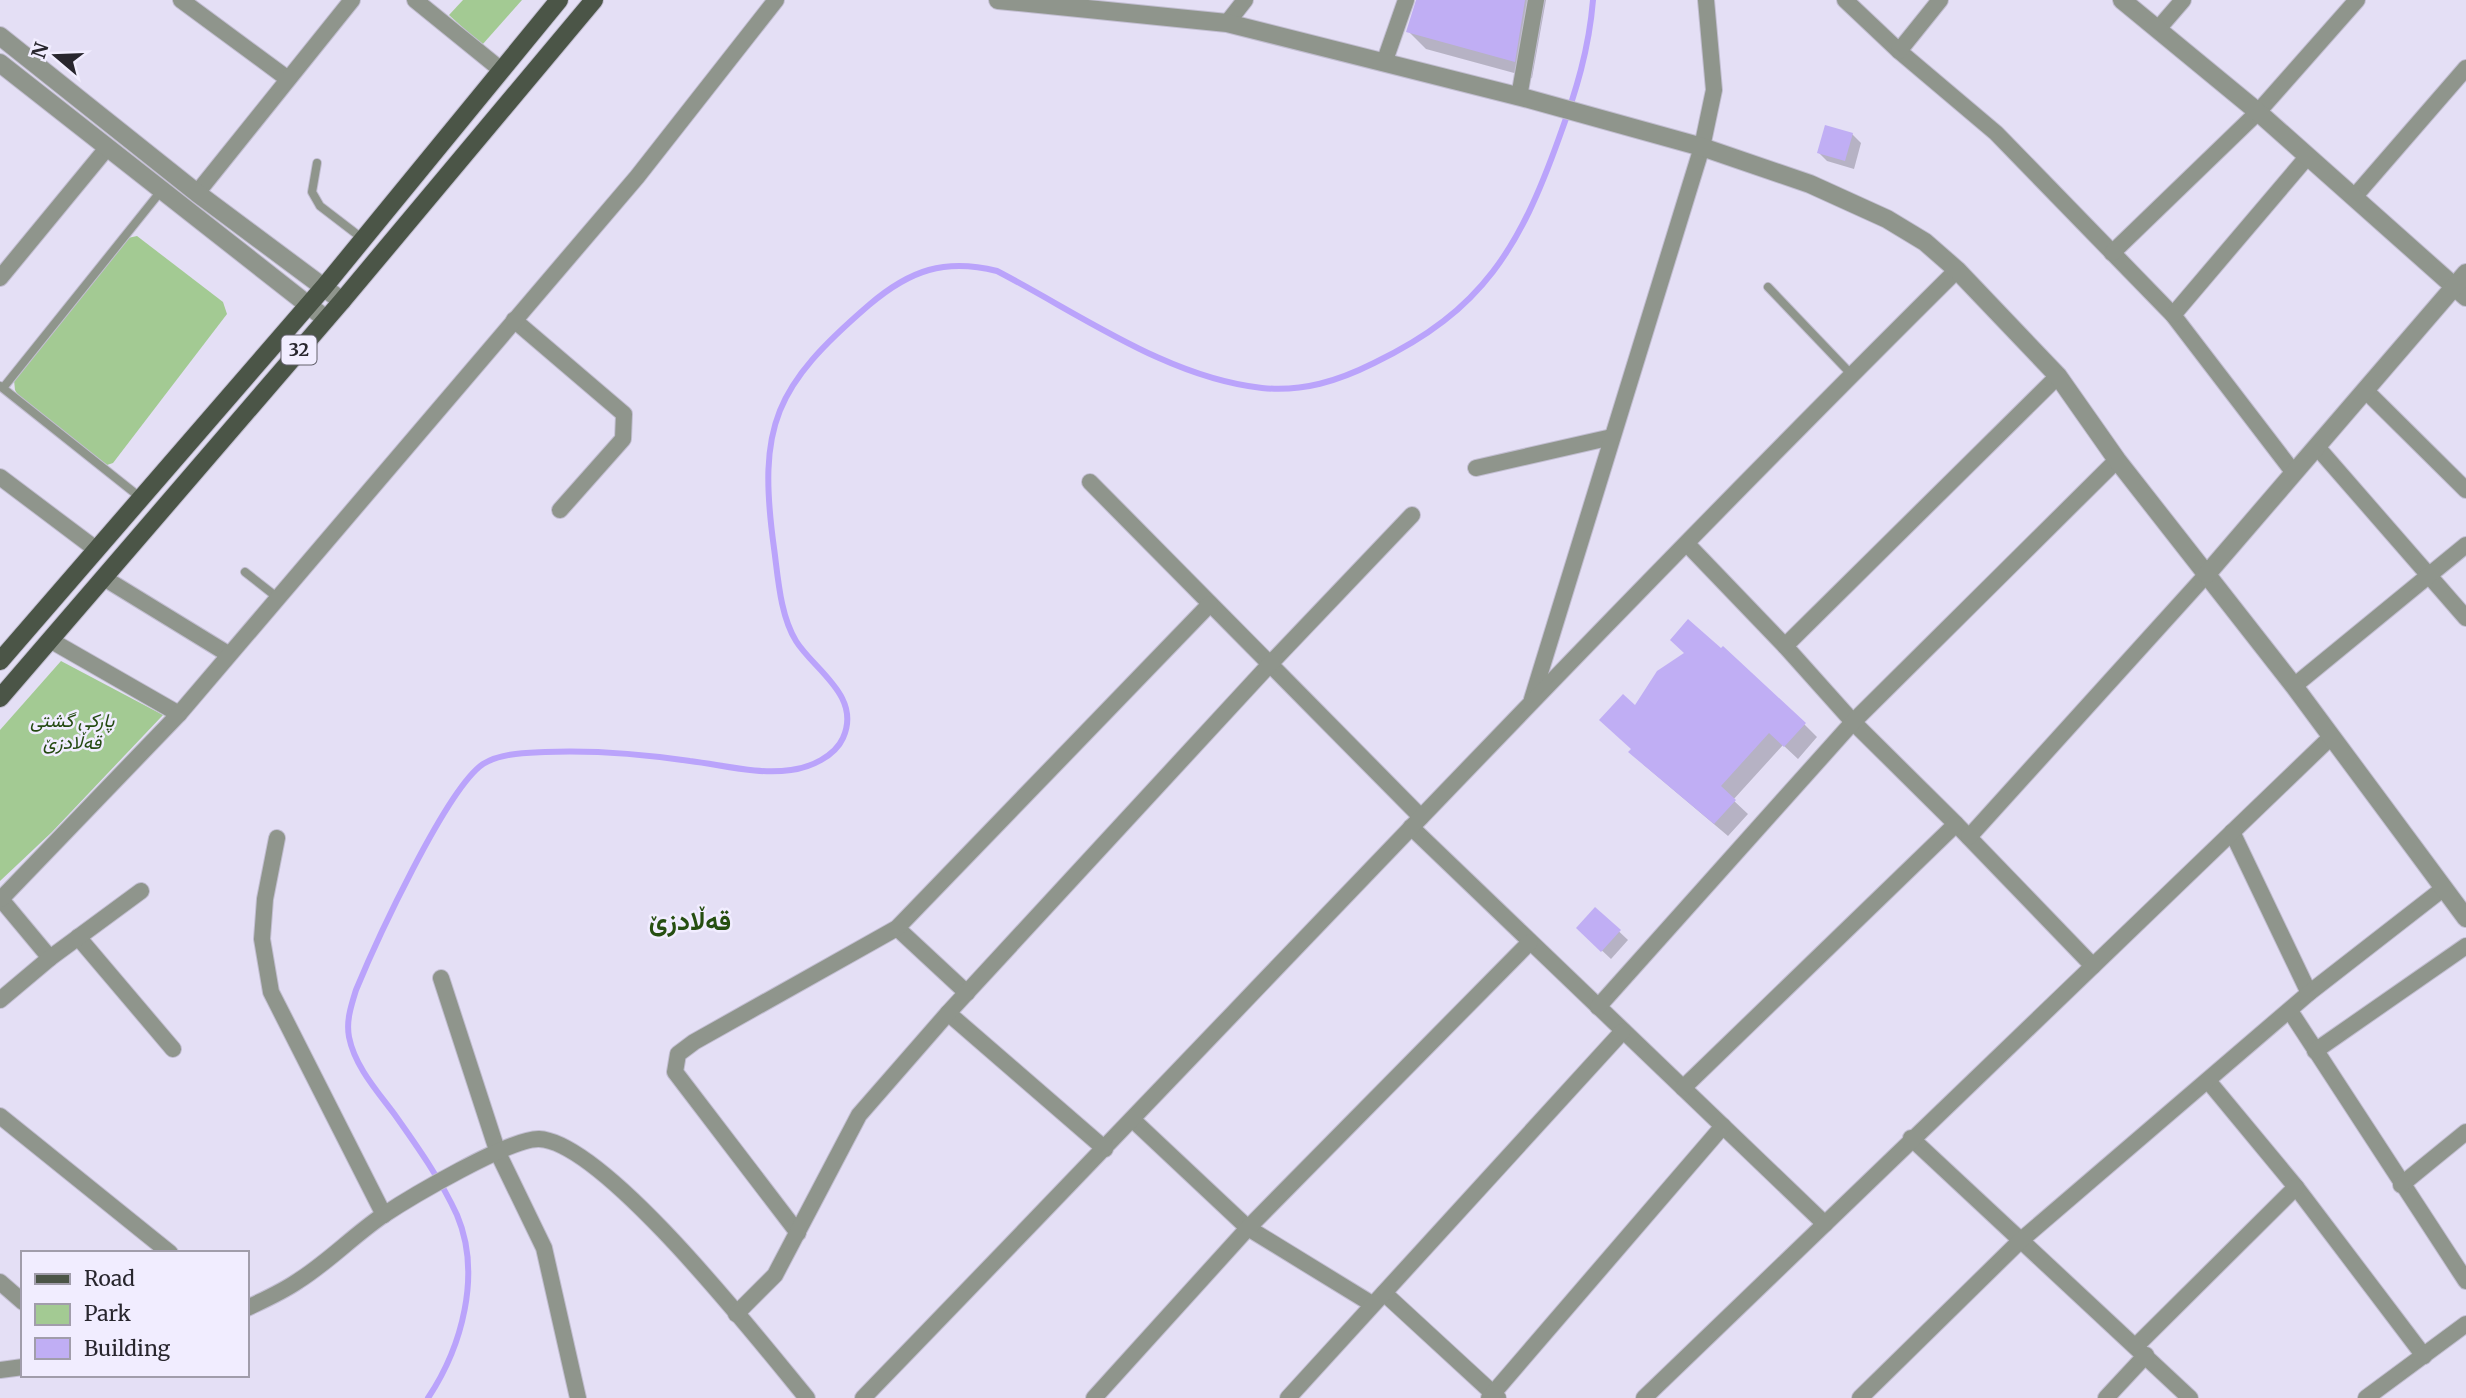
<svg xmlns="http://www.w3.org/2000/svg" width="2466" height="1398" font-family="Merriweather,Vazirmatn,serif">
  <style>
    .green { fill: #a3ca93 }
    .shadow { fill: #0003 }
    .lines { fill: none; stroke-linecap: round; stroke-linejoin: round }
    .stream { stroke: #baa3fb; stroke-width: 6 }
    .building { fill: #c0aef4 }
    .service-casing { stroke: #c2bed1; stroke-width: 10 }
    .minor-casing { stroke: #c2bed1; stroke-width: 18 }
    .tertiary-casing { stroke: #c2bed1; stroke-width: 20 }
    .primary-casing { stroke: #c2bed1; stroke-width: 20 }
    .service { stroke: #8f958c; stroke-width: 8 }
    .minor { stroke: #8f958c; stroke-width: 16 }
    .tertiary { stroke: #8f958c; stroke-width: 18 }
    .primary { stroke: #4b5547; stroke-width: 18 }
    .labels { text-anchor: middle; stroke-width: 5; stroke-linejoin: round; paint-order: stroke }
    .shield { fill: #f1edff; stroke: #64626d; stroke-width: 2 }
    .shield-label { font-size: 18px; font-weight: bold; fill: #28262e }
    .park-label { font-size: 19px; font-style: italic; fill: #254a12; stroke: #f1edff }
    .district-label { font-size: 26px; font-weight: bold; fill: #264e11; stroke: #f1edff }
  </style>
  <rect width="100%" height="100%" fill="#e4dff5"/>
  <g class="green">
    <path d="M463,0H522L482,45L449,15Z"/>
    <path d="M137,236L223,302L227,314L113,463L107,465L19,397L15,390L14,380L128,238Z"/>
    <path d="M61,661L163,715L52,832L0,881V730Z"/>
  </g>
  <g class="shadow">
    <path d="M1419,0H1546L1532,78L1426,49L1408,31Z"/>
    <path d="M1852,134L1861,143L1854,169L1827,161L1819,153Z"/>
    <path d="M1636,708L1804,724L1817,737L1798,759L1783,745L1733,800L1748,814L1728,836L1644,765L1633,750Z"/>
    <path d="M1595,909L1628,940L1611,959L1578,928Z"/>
  </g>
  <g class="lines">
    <path class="stream" d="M428,1398C462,1347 482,1274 457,1215C441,1180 417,1146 395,1115C378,1092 355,1067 349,1037C346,1021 351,1006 356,990C375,944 446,789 483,764C501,753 524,753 545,752C593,750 642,754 690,761C723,765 758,775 791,770C810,768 835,756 843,738C862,696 814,670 796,641C780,615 778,577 774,548C757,425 775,386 869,305C910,270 945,258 997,271C1080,314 1168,378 1262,388C1303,392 1338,381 1374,363C1483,311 1520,247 1559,138C1576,92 1589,49 1593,0"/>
  </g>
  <g class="building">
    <path d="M1416,0H1525L1515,62L1406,32Z"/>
    <path d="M1825,125L1853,133L1845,161L1817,153Z"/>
    <path d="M1688,619L1721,648L1723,646L1806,723L1784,747L1769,733L1721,786L1736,800L1714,824L1628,752L1631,749L1599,720L1623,694L1635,705L1657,671L1684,653L1670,640Z"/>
    <path d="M1595,907L1621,930L1601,952L1576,928Z"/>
  </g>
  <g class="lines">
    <defs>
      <g id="service">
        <path d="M317,163L312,192L320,206L363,239"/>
        <path d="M1768,287L1852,375"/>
        <path d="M0,386L141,498"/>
        <path d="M3,388L161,191"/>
        <path d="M245,572L278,598"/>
      </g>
      <g id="minor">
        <path d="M181,0L288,79"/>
        <path d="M415,0L500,69"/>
        <path d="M1845,0L1899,51L1996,133L2173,315L2294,473"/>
        <path d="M1227,23L1245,0"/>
        <path d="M2158,29L2183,0"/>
        <path d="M1899,51L1940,0"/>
        <path d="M1384,63L1406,0"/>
        <path d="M1519,97L1536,0"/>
        <path d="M197,193L352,0"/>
        <path d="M2355,196L2466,68"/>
        <path d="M2112,253L2258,112L2357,0"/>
        <path d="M0,278L107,148"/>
        <path d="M2173,315L2308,156"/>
        <path d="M514,320L624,414L623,439L560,510"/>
        <path d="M2365,390L2466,490"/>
        <path d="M2317,447L2466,618"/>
        <path d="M1476,468L1612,437"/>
        <path d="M0,477L97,550"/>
        <path d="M1090,482L1421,817"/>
        <path d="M1688,545L1785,646L1853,722L1956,824L2093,966"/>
        <path d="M104,578L228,654"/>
        <path d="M50,640L179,714"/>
        <path d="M1785,646L2058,376"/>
        <path d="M2294,686L2466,545"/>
        <path d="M1532,699L1702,147L1714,90L1706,0"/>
        <path d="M1411,827L1825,1224"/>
        <path d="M2232,832L2309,993"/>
        <path d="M1969,837L2207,574"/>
        <path d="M277,838L265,899L262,939L271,992L384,1215"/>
        <path d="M0,898L50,958"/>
        <path d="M1,899L179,714L637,177L776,0"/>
        <path d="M897,928L967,993"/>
        <path d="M78,937L173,1049"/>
        <path d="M441,978L498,1153L544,1248L578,1398"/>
        <path d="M0,1000L50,958L141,891"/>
        <path d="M1598,1007L1853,722L2117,460"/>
        <path d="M2290,1011L2466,1281"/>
        <path d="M948,1013L1105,1149"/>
        <path d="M2315,1051L2466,946"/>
        <path d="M2209,1082L2296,1187L2424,1356"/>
        <path d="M1683,1088L1956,824"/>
        <path d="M0,1116L170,1253"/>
        <path d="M1133,1120L1248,1228L1372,1304"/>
        <path d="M1911,1138L2190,1398"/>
        <path d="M2401,1185L2466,1132"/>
        <path d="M798,1233L675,1072L678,1054L694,1042L897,928L1210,604"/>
        <path d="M0,1282L23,1302"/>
        <path d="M1384,1293L1498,1398"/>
        <path d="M247,1308C264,1300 282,1292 298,1281C328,1262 353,1236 382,1216C409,1198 510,1138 539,1139C605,1142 762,1344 807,1398"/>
        <path d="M736,1314L775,1275L859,1115L948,1013L1270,664L1412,515"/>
        <path d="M2136,1346L2296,1187"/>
        <path d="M0,1370L23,1367"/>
        <path d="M863,1398C1228,1022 1585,639 1957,270"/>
        <path d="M1094,1398L1248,1228L1530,942"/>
        <path d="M1288,1398L1623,1031"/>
        <path d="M1489,1398L1723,1126"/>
        <path d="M1644,1398L2331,737"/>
        <path d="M1860,1398L2020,1241L2309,993L2444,888"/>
        <path d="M2106,1398L2146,1355"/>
        <path d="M2366,1398L2466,1324"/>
      </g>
      <g id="tertiary">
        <path d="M998,0L1227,23L1525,98L1702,147L1810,184L1887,219L1925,242L1957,270L2058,376L2117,460L2294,686L2466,918"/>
        <path d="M2122,0L2258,112L2466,297"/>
        <path d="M0,36L197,193L342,301"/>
        <path d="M0,63L326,319"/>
        <path d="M2207,574L2466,273"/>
      </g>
      <g id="primary">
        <path d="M0,661L324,287L559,0"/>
        <path d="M0,698L342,301L594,0"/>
      </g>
    </defs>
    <use href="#service" class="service-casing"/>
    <use href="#minor" class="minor-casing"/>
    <use href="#tertiary" class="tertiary-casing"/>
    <use href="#primary" class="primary-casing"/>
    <use href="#service" class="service"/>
    <use href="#minor" class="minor"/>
    <use href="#tertiary" class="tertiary"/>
    <use href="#primary" class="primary"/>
  </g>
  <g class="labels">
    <rect class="shield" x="281.5" y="335.5" width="35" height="29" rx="5"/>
    <g class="shield-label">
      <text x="299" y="356">32</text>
    </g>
    <g class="park-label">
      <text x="72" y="727">پارکی گشتی<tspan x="72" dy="22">قەڵادزێ</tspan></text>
    </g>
    <g class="district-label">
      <text x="690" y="930">قەڵادزێ</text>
    </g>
  </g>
  <rect x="21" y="1251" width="228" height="126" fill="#f1edff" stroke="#a19dab" stroke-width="2"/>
  <rect x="35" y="1274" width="35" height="10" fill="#4b5547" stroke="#a19dab" stroke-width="2"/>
  <text x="84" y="1286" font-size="21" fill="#28262e">Road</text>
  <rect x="35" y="1304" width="35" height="21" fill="#a3ca93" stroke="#a19dab" stroke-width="2"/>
  <text x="84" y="1321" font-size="21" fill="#28262e">Park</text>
  <rect x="35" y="1338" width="35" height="21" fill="#c0aef4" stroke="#a19dab" stroke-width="2"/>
  <text x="84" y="1356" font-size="21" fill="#28262e">Building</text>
  <g transform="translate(56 56) rotate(289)" stroke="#f1edff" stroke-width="5" paint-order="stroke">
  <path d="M0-5L12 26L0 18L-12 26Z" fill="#28262e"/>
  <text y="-10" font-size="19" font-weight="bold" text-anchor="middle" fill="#28262e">N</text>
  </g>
</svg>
